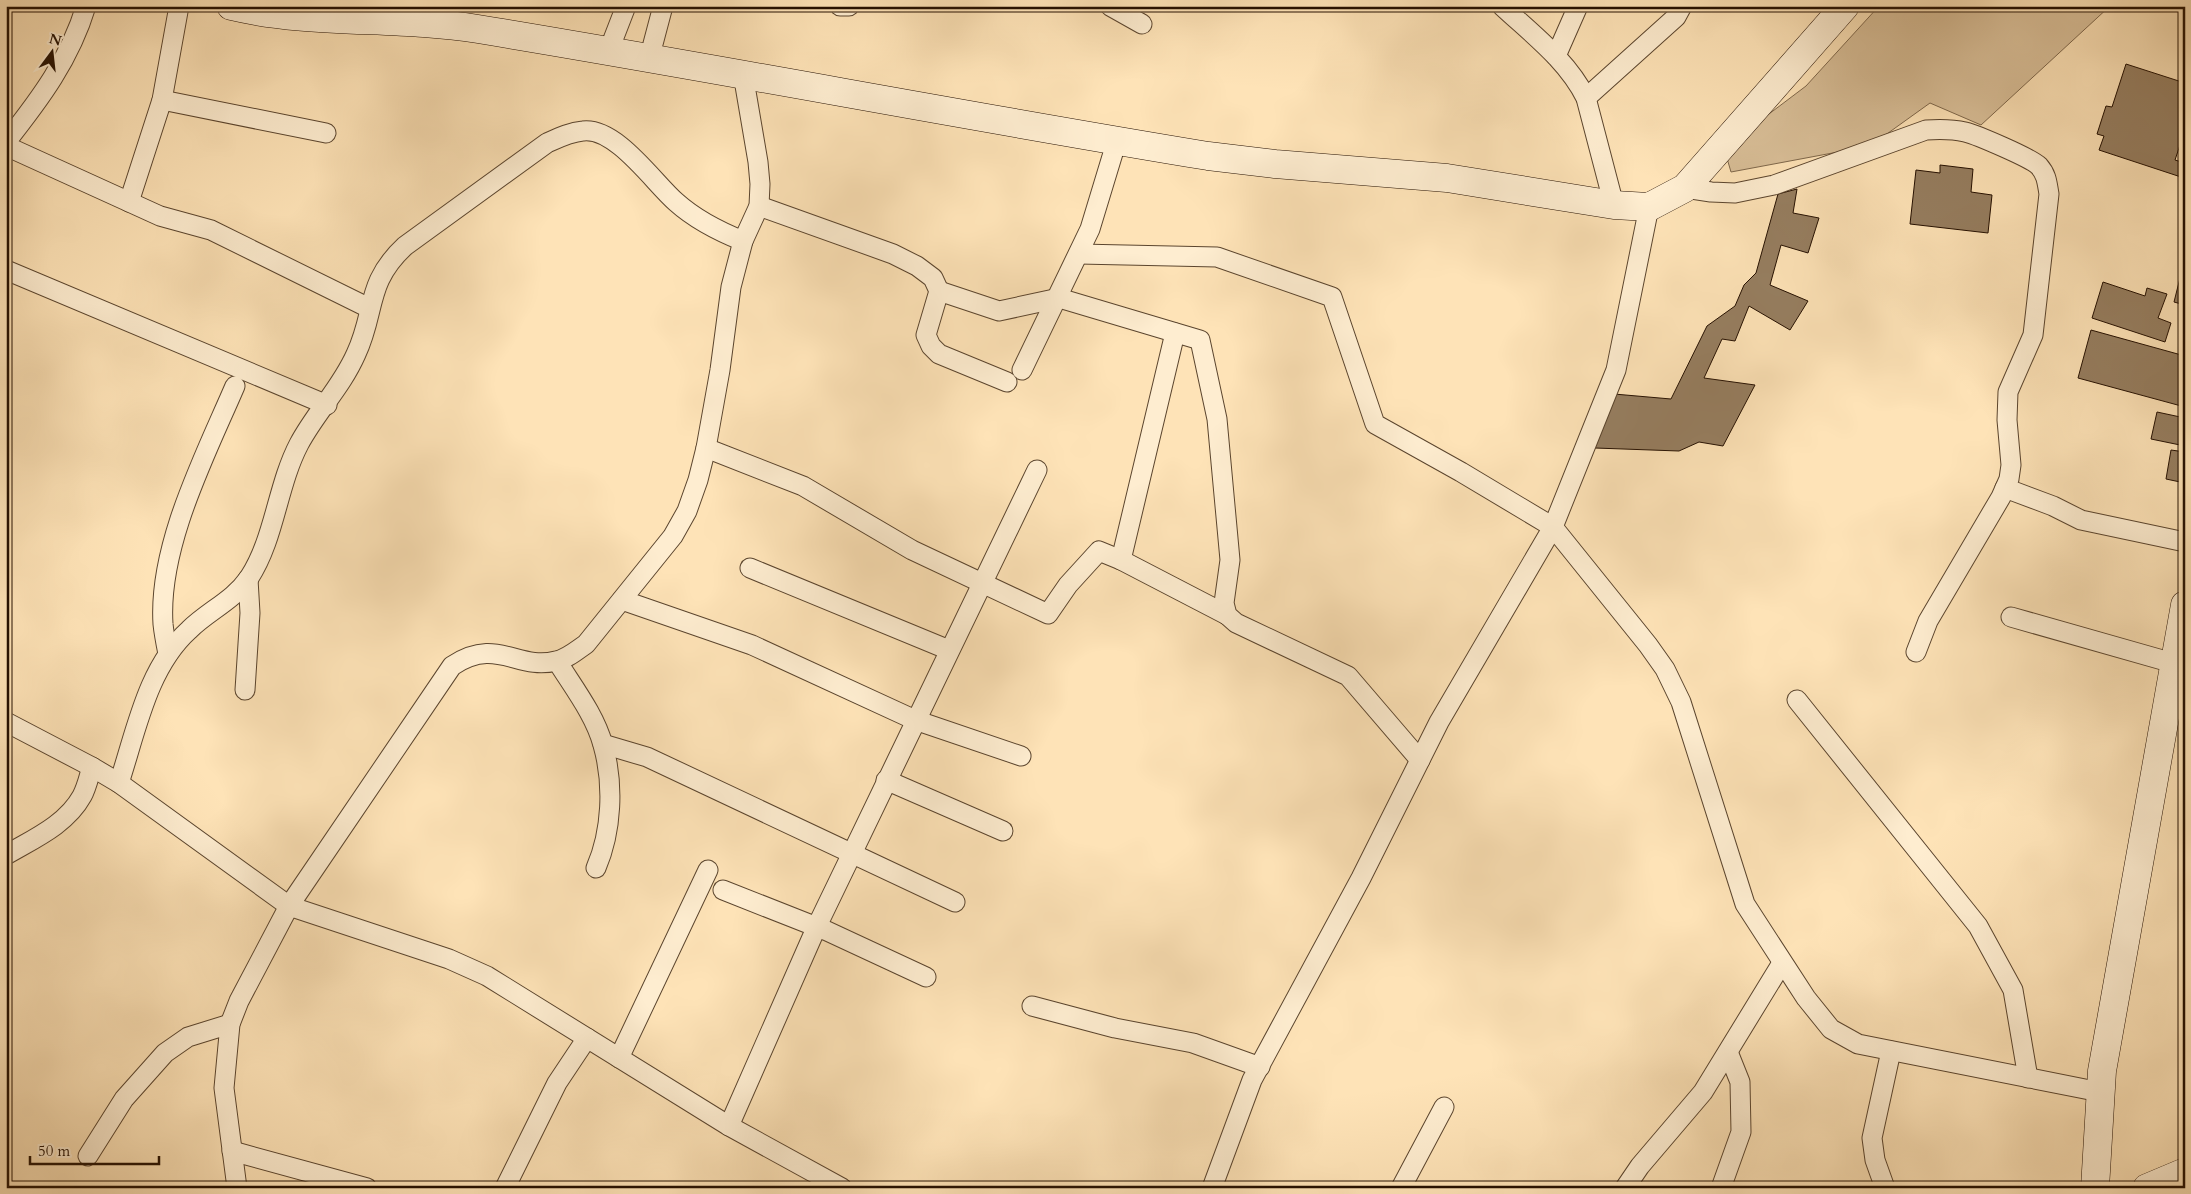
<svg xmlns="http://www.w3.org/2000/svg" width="2191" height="1194" font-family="Cardo,serif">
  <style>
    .green { fill: #d9bf98; stroke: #7f684c }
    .building { fill: #967e60; stroke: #251001 }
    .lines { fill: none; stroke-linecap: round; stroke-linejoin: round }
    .street-casing { stroke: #5b452e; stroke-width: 21 }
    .secondary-casing { stroke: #251001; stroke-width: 29 }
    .street { stroke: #feedd0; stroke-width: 19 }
    .secondary { stroke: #feedd0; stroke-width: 28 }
  </style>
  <rect width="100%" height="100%" fill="#fee3b7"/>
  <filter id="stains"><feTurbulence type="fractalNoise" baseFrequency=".004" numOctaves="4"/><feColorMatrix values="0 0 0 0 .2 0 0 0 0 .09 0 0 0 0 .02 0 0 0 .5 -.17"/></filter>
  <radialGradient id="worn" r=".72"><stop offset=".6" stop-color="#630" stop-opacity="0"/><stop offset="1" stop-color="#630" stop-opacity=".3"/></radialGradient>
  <path class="green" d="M1879,6H2110L1981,125L1930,103L1870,146L1731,172L1724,148L1806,86Z"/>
  <g class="building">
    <path d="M2126,64L2185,83V130L2175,160L2185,163L2184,178L2099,150L2104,136L2097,134L2106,106L2112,107Z"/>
    <path d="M1940,165L1973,169L1971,192L1992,195L1988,233L1910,224L1916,170L1940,173Z"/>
    <path d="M1797,189L1793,213L1819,218L1808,253L1781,245L1770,285L1808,301L1790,330L1749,306L1735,341L1722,339L1704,378L1755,385L1723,446L1699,442L1679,451L1595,448L1614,394L1671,399L1707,326L1735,306L1744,285L1756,273L1778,194Z"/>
    <path d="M2182,270H2185V305L2174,302Z"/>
    <path d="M2103,282L2145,296L2147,288L2167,294L2158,318L2171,323L2165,342L2092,318Z"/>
    <path d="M2091,330L2185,356V407L2078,378Z"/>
    <path d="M2157,412L2185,418V446L2151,439Z"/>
    <path d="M2171,450L2185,452V483L2166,479Z"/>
  </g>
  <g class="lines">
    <defs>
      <g id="street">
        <path d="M840,6H849"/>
        <path d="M1110,6L1142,24"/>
        <path d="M1502,6C1532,34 1567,60 1586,98L1614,205"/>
        <path d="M609,50L626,6"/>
        <path d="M1556,56L1578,6"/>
        <path d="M649,59L663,6"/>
        <path d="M1586,98L1676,17L1682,6"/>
        <path d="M162,100L326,133"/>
        <path d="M6,142C40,99 70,59 86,6"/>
        <path d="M6,146L160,216L211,230L369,308"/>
        <path d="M1685,188L1711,192L1735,193L1774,185L1926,130C1940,129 1952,129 1965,132C1977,135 2031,158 2039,166C2047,175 2047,183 2049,194L2033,335L2008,392L2007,420L2011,465L2009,479L2001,497L1928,621L1916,652"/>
        <path d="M129,202L162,100L179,6"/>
        <path d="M759,206L893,254L917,266L933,278L939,291L926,335L931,346L939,354L1007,382"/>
        <path d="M1079,254L1217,257L1332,297L1375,424L1461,472L1553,527L1648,645L1665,669L1681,702L1745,904L1806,998L1831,1029L1858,1044L2100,1092"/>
        <path d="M6,270L327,405"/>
        <path d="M939,291L999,311L1059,298L1200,340L1217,419L1230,560L1224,603L1227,615L1236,623L1348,676L1420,760"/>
        <path d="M1022,370L1090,229L1117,140"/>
        <path d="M706,448L803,486L912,550L1048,614L1068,585L1099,551L1121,560L1227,615"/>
        <path d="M2005,488L2053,506L2081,520L2185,542"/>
        <path d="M1121,560L1175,333"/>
        <path d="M750,568L949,650"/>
        <path d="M622,600L752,645L915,720L1021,756"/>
        <path d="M2011,617L2173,663"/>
        <path d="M168,654C166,644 164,634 163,624C158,546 205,456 235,386"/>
        <path d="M557,661C573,687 595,715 603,745C614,784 612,831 596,868"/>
        <path d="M245,690L250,613L248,579"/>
        <path d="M1797,700L1978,926L2013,990L2028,1078"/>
        <path d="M6,722L92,767L119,783L289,906L449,959L487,976L729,1126L842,1188"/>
        <path d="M603,744L647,757L955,902"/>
        <path d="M886,780L1003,831"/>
        <path d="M119,783C136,732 147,668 189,630C208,611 233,601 249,578C275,538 277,486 299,444C316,412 341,388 356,354C376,312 365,283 405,246L547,143C558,138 570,132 583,131C616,127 654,183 676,202C696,220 718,231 743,241"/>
        <path d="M6,855C33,839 66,825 82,796C87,787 89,776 92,767"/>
        <path d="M723,890L827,931L926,977"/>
        <path d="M1032,1006L1115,1028L1193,1043L1260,1067"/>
        <path d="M619,1058L708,870"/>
        <path d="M729,1126L817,926L1037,470"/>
        <path d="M232,1151L367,1188"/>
        <path d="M88,1156L124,1099L165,1053L188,1037L230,1024"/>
        <path d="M237,1188L224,1088L230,1024L239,1001L289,906L452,666C497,636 517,671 556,661C567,659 577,650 586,644L673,536L687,511L698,480L706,448L720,370L731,287L743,241L759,206L760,184L758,162L743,74"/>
        <path d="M505,1188L557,1083L587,1038"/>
        <path d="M1212,1188L1252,1080L1361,878L1439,722L1553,527L1616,370L1649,207"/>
        <path d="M1401,1188L1444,1107"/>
        <path d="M1625,1188L1640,1166L1703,1092L1782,963"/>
        <path d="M1721,1188L1741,1132L1740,1082L1728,1052"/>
        <path d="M1885,1188L1875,1160L1872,1138L1891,1051"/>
      </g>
      <g id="secondary">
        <path d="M231,6C311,25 397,16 478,29C722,69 964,116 1208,156L1275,164L1447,178L1614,205L1649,207L1685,188L1845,6"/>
        <path d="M2095,1188L2102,1071L2185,605"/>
        <path d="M2147,1188L2185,1172"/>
      </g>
    </defs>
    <use href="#street" class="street-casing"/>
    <use href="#secondary" class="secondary-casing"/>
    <use href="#street" class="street"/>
    <use href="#secondary" class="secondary"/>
  </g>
  <rect width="2191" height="1194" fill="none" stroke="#fee3b7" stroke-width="25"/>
  <rect x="8" y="8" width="2176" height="1179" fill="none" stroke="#251001" stroke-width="2.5"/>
  <rect x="12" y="12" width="2166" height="1169" fill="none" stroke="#251001"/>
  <g transform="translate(52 52) rotate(15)" stroke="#feedd0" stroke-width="4" paint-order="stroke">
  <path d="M0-4L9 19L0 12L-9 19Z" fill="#251001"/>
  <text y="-8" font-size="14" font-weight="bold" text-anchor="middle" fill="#251001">N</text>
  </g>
  <path d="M30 1156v8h129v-8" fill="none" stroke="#251001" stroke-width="2.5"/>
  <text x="38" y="1156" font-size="15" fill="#251001" stroke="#feedd0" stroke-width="4" paint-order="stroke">50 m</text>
  <rect width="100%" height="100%" filter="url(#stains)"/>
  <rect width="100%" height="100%" fill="url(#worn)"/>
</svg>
